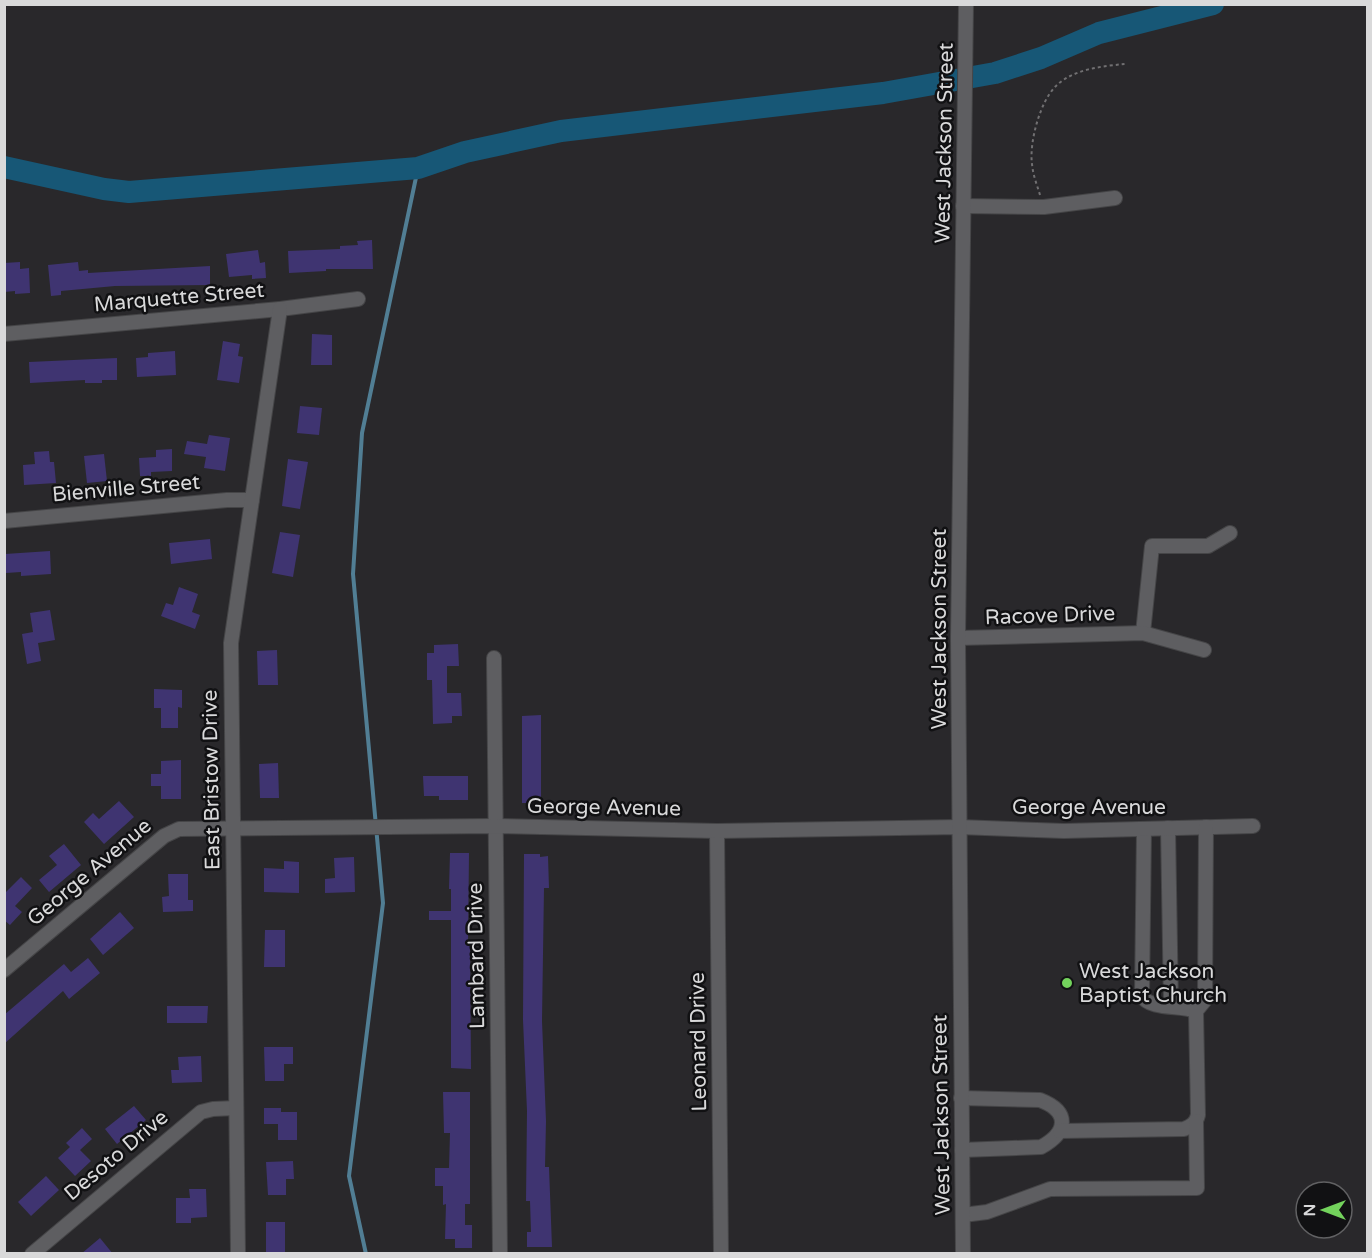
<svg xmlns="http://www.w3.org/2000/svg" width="1372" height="1258" font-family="'Varela Round',sans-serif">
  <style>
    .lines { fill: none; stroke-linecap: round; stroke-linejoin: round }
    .stream { stroke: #517e94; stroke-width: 4 }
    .river { stroke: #175776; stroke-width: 22 }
    .building { fill: #3f3471 }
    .minor-casing { stroke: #454547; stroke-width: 16 }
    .path { stroke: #717072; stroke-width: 2; stroke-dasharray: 3 3; stroke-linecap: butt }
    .minor { stroke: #5e5e61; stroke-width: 14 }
    .poi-dot { fill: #73d25c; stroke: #111113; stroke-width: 2 }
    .labels { text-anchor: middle; stroke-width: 5; stroke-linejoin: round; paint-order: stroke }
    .street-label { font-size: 21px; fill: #d9d9da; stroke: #111113 }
    .poi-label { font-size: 21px; fill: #d9d9da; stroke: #111113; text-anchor: start }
  </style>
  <rect width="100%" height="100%" fill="#29282b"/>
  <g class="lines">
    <path class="stream" d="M366,1254L349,1176L383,903L353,574L362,433L418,168"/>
    <path class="river" d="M4,167L104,189L129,192L418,168L465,152L561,131L883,93L995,73L1041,58L1099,33L1213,4"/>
  </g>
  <g class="building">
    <path d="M372,240L373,269H326V271L289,273L288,251L340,249V246L358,245L357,241Z"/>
    <path d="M258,250L260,263L265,262L266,278L252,279V275L229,277L226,254Z"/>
    <path d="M20,262V269L29,268L30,293L15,294V291L4,292V263Z"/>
    <path d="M78,262L79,271L88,270V273L210,266V285L115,286L61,291V295L51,296L48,265Z"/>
    <path d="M312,334L332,335V365H311Z"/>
    <path d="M223,341L240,344L238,356L243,357L239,383L217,380Z"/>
    <path d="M175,351L176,375L137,377L136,358L148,357V353Z"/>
    <path d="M117,358V380H102V383H85V380L30,383L29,362Z"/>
    <path d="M300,406L322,408L319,435L297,433Z"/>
    <path d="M209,435L230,438L225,471L204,468L206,457L184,454L187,441L207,444Z"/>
    <path d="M172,449V471L151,472V476H140L139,458L156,457V450Z"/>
    <path d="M49,451L50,462H54L56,483L24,485L23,465L35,464L34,452Z"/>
    <path d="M104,454L107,481L87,483L84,456Z"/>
    <path d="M288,459L308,462L300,509L282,506Z"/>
    <path d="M280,532L300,535L293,577L272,573Z"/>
    <path d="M210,539L212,559L171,564L169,543Z"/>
    <path d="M50,551L51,574L21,576V572L6,573L5,554Z"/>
    <path d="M179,587L198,594L192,612L200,615L195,629L161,616L166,603L173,605Z"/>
    <path d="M50,610L55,640L38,643L41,661L27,664L22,634L33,632L30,613Z"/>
    <path d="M458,644L459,666H447V693H461L462,716H452V723L433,724L432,680H427V653H434V645Z"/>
    <path d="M277,650L278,685H258L257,651Z"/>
    <path d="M154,689L182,690V708L178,707V728H161V708H154Z"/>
    <path d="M541,715V803H522V716Z"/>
    <path d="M181,760V799H161V786H151V774H161V761Z"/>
    <path d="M278,763L279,798H260L259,764Z"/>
    <path d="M423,776H468V800H439V796H424Z"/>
    <path d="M119,801L134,817L104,844L84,822L93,813L99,819Z"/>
    <path d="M64,844L81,865L49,892L39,880L57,865L49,856Z"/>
    <path d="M450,853H469L468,944H470L471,1069L451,1068V920H429V911H451V889H449Z"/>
    <path d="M524,854H540V857L548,856L549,888H544L542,1021L546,1121L545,1167H549L552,1247H527V1232H531L530,1201H526L527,1111L523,1020Z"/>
    <path d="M354,857L355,892L325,893V879L335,878L334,858Z"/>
    <path d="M284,861L299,862V893L264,892V868L284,869Z"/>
    <path d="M168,874H188V900H193V911L163,912L162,897L169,896Z"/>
    <path d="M21,877L32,888L15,906L22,912L10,925L4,920V894Z"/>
    <path d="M120,912L134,928L103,955L90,939Z"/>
    <path d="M265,930H285V967H264Z"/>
    <path d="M88,958L100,973L69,999L63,991L4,1044V1015L64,964L71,972Z"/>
    <path d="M167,1006H208L207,1023H167Z"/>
    <path d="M264,1047H293V1064H284V1081H265Z"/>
    <path d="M201,1056L202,1082L172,1083L171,1070H179L178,1057Z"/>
    <path d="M443,1092H470V1204H465V1225H472V1248H455V1239H445L446,1204L443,1205V1186H435V1168H449L450,1133H444Z"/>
    <path d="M134,1106L146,1120L117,1144L105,1129Z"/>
    <path d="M264,1108H281V1112H297V1140H278V1124H264Z"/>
    <path d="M82,1128L92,1139L80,1150L91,1161L75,1176L58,1158L70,1147L66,1143Z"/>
    <path d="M293,1161L294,1179H286V1195H268L266,1162Z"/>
    <path d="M46,1176L59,1190L31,1216L18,1202Z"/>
    <path d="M189,1189H206L207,1217L191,1218V1223H176V1198H190Z"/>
    <rect x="266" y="1222" width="19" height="32"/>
    <path d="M100,1238L113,1254H81Z"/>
  </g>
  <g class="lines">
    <defs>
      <g id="minor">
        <path d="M963,206L1044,207L1115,198"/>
        <path d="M4,334L280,309L358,299"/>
        <path d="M4,521L227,500H252"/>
        <path d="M1143,633L1152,546H1208L1230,533"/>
        <path d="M958,638L1143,633L1204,650"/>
        <path d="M494,658L500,1254"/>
        <path d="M1168,828L1171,1006"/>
        <path d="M1144,829L1142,996C1150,1010 1181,1005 1196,1011"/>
        <path d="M717,831L721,1254"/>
        <path d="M4,970L164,836L179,829L495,826L717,831L959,827L1064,831L1253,826"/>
        <path d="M961,1098L1040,1100C1071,1112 1067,1133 1041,1147L962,1150"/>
        <path d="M1060,1131L1184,1129C1192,1126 1196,1123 1198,1115L1196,1011L1205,1000L1206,827"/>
        <path d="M963,1215L987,1212L1050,1189L1197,1188L1196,1121"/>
        <path d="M32,1254L201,1112L213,1109L236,1108"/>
        <path d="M238,1254L231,643L280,309"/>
        <path d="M963,1254L958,638L966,4"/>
      </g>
    </defs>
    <use href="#minor" class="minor-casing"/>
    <path class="path" d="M1040,195C1037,185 1033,175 1032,164C1029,143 1040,101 1056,86C1073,69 1103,66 1125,64"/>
    <use href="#minor" class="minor"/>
  </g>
  <circle class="poi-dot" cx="1067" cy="983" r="6"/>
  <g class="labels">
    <g class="street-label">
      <text transform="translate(944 143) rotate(-89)" y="7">West Jackson Street</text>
      <text transform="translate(179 297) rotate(-5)" y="7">Marquette Street</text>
      <text transform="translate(126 488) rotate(-5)" y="7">Bienville Street</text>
      <text transform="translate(1050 615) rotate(-2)" y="7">Racove Drive</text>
      <text transform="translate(939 629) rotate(-90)" y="7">West Jackson Street</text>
      <text transform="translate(211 780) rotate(-91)" y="7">East Bristow Drive</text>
      <text transform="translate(604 807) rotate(1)" y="7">George Avenue</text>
      <text x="1089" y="814">George Avenue</text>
      <text transform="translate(89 872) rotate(-40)" y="7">George Avenue</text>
      <text transform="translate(476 956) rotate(-91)" y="7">Lambard Drive</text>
      <text transform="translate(698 1042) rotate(-91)" y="7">Leonard Drive</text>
      <text transform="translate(941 1115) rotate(-91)" y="7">West Jackson Street</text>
      <text transform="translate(116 1155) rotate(-40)" y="7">Desoto Drive</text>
    </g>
    <g class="poi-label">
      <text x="1079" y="978">West Jackson<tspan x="1079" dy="24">Baptist Church</tspan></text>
    </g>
  </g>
  <rect width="1372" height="1258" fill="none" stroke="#d9d9da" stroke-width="12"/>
  <g transform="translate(1324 1210) rotate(270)"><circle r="28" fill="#111113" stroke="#616163" stroke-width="1.5"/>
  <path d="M0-4.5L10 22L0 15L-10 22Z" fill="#73d25c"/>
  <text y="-9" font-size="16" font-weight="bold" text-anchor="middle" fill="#d9d9da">N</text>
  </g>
</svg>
